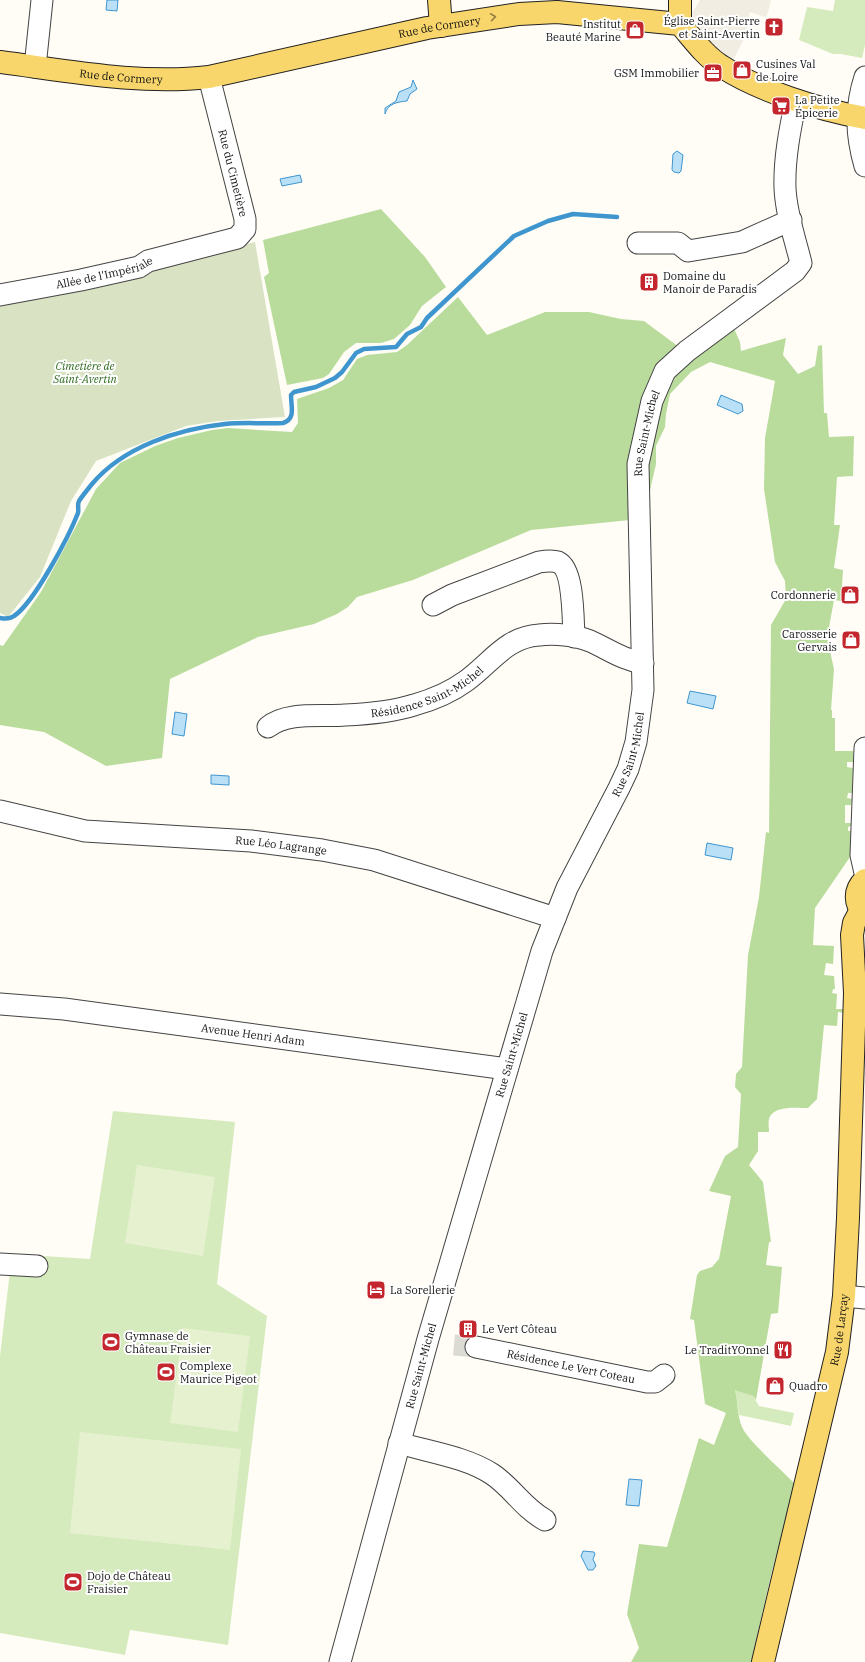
<svg xmlns="http://www.w3.org/2000/svg" width="865" height="1662" font-family="'IBM Plex Serif',serif">
  <style>
    .green { fill: #d5ebbd }
    .forest { fill: #b9dc9c }
    .cemetery { fill: #d9e3c4 }
    .pitch { fill: #e6f2cf }
    .plaza { fill: #f1ede2 }
    .water { fill: #b9e0f7; stroke: #3f96cf }
    .lines { fill: none; stroke-linecap: round; stroke-linejoin: round }
    .stream { stroke: #3f96cf; stroke-width: 4.5 }
    .minor-tunnel { stroke: #dbdad3; stroke-width: 21; stroke-dasharray: 21 10; stroke-linecap: butt }
    .minor-casing { stroke: #444; stroke-width: 23 }
    .major-casing { stroke: #222; stroke-width: 24 }
    .minor { stroke: #fff; stroke-width: 21 }
    .major { stroke: #f9d66b; stroke-width: 22 }
    .oneway { stroke: #917d42 }
    .labels { text-anchor: middle; stroke-width: 4; stroke-linejoin: round; paint-order: stroke }
    .poi-label { font-size: 11px; fill: #111; stroke: #fff; text-anchor: start }
    .street-label { font-size: 11px; fill: #111; stroke: #fff }
    .park-label { font-size: 11px; font-style: italic; fill: #2f6b1f; stroke: #fff }
  </style>
  <rect width="100%" height="100%" fill="#fffdf5"/>
  <g class="green">
    <path d="M835,0H865V45L862,58L841,54H833L799,40L807,7L833,11Z"/>
    <path d="M113,1111L235,1122L217,1284L267,1316L228,1645L130,1630L125,1655L0,1633V1356L12,1254L90,1259Z"/>
    <path d="M735,1389L753,1396L759,1406L794,1413L791,1426L739,1415Z"/>
  </g>
  <g class="forest">
    <path d="M381,209L425,257L446,287L422,306L410,325L394,339L381,343H356L344,352L329,374L323,378L287,385L264,277L269,273L263,240Z"/>
    <path d="M458,297L487,335L545,312H589L621,319L644,321L679,347L656,373L630,520L531,530L413,580L357,597L348,607L337,614L314,624L258,637L170,679L162,758L106,766L44,732L0,725V645L3,646L41,592L96,489L120,463L155,446L178,438L212,430L228,428L292,432L298,423L297,399L329,388L343,380L357,359L367,355L397,352L407,345Z"/>
    <path d="M732,324L740,342L741,351L786,338L783,355L798,374L815,366L818,346L822,345L824,413H827L829,437L854,436L853,476L837,477L834,525H840L834,568L843,570L841,601L834,600L827,638L834,669L831,710H832V718H835V751H853V762H847V767L853,768L852,793H848L847,798L852,799L851,805H845V823H851V826L848,827V831H851L850,857L815,908L813,945L834,946L833,964L826,963L824,975L834,976L835,989H833L832,993L837,994L836,1009H844V1013L838,1012L837,1026L824,1025L817,1099L808,1108C797,1108 773,1105 769,1119C768,1123 769,1128 769,1132H758V1151L749,1165L763,1182L771,1242H769L766,1265L782,1267L778,1313L771,1314L756,1400L753,1396L735,1390C738,1402 737,1415 742,1427C747,1440 784,1472 795,1484L771,1575L751,1662H631L639,1648L627,1614L639,1544L667,1547L699,1438L714,1445L726,1413L705,1404L694,1320L690,1319L697,1275L700,1271L712,1267L719,1259L731,1196L709,1191L725,1156L738,1147L741,1094L735,1087L736,1074L742,1067L748,955L759,897L766,832L769,833L771,625L786,599L785,581L775,562L764,489L765,438L775,381L710,362L691,372L670,394L666,414L665,427L656,446V464L645,512L640,495L667,379Z"/>
  </g>
  <path class="cemetery" d="M255,242L285,417L218,421L186,426L96,461L71,501L40,577L8,617L0,613V303Z"/>
  <g class="pitch">
    <path d="M137,1165L215,1177L203,1256L125,1243Z"/>
    <path d="M183,1328L250,1336L238,1432L170,1423Z"/>
    <path d="M80,1432L241,1449L230,1550L70,1533Z"/>
  </g>
  <path class="plaza" d="M700,0H771L770,3H769L770,5L767,15L765,17L750,12L745,35L743,37L744,39L731,64L696,28L692,13Z"/>
  <g class="water">
    <path d="M107,0H118L117,11L106,10Z"/>
    <path d="M413,80L417,89L410,94L407,101C398,102 388,103 385,114V108L396,101L399,92L411,87Z"/>
    <path d="M677,151L683,155L681,171L679,173L674,172L672,170L673,154Z"/>
    <path d="M300,175L302,182L282,186L280,179Z"/>
    <path d="M721,395L742,404L743,411L738,414L717,405Z"/>
    <path d="M690,691L716,696L713,709L687,703Z"/>
    <path d="M175,712L187,714L184,736L172,734Z"/>
    <path d="M211,775L229,776V785L211,784Z"/>
    <path d="M707,843L733,848L731,860L705,855Z"/>
    <path d="M629,1479L642,1480L639,1506L626,1505Z"/>
    <path d="M583,1551L594,1552L595,1554L593,1559L596,1566L593,1570H588L581,1556Z"/>
  </g>
  <g class="lines">
    <path class="stream" d="M0,618C5,619 10,619 14,616C34,603 69,536 78,513C79,509 77,505 79,501C83,495 88,489 92,484C123,447 178,429 225,424C244,422 264,424 283,423C296,419 291,407 291,395L294,392L316,387L335,378L342,372L356,353L364,349L396,347L407,334L421,327L427,318L514,236L548,221L573,214L617,217"/>
    <path class="minor-tunnel" d="M454,1345L476,1347"/>
    <defs>
      <g id="minor">
        <path d="M35,67L42,0"/>
        <path d="M865,77C855,108 856,135 865,166"/>
        <path d="M638,243H678L688,251L742,242L791,220"/>
        <path id="s1" d="M0,295L81,280L139,267L148,261L237,238L245,229V219L209,77"/>
        <path d="M433,605L452,595L539,562C545,561 552,560 558,562C574,569 573,621 574,637"/>
        <path id="s2" d="M268,727C287,711 322,717 345,715C368,714 392,712 414,705C432,700 451,692 466,681C491,663 506,637 539,635C555,633 575,635 590,641C608,649 623,660 643,663"/>
        <path d="M865,748L861,855L865,873"/>
        <path id="s3" d="M0,811L85,831L251,841L322,850L374,860L555,918"/>
        <path id="s4" d="M0,1004L64,1009L507,1069"/>
        <path d="M0,1264L37,1266"/>
        <path d="M844,1296L865,1298"/>
        <path id="s5" d="M476,1347L647,1382H655L664,1375"/>
        <path d="M399,1443C429,1452 466,1457 492,1474C512,1487 522,1507 545,1520"/>
        <path id="s6" d="M340,1662L428,1339L542,951L567,888L619,788L628,769L636,742L643,690L638,464L652,401L665,371L687,351L795,271L801,263C795,239 786,213 785,188C784,159 790,129 796,100"/>
      </g>
      <g id="major">
        <path d="M439,0L441,26"/>
        <path d="M680,0V24"/>
        <path id="s7" d="M0,62C69,71 140,85 209,77L427,28L519,14L557,12L680,24C693,39 705,56 721,66C759,91 820,110 865,118"/>
        <path d="M865,880C854,890 854,904 865,914"/>
        <path id="s8" d="M763,1662L837,1352L844,1296L848,1218L855,993L852,935L854,923L861,910"/>
      </g>
    </defs>
    <use href="#minor" class="minor-casing"/>
    <use href="#major" class="major-casing"/>
    <use href="#minor" class="minor"/>
    <use href="#major" class="major"/>
  </g>
  <defs><path id="oneway-chevron" d="M-2-3.5L2.5 0L-2 3.5" fill="none" stroke-width="1.6" stroke-linecap="round" stroke-linejoin="round"/></defs>
  <use class="oneway" href="#oneway-chevron" transform="translate(493 17) rotate(-8)"/>
  <defs>
    <symbol id="church-square" viewBox="-11 -11 22 22"><rect x="-9" y="-9" width="18" height="18" rx="4" fill="#c4262e" stroke="#fff"/><path d="M-1.2-6h2.4v3.5h3.3v2.4h-3.3V6h-2.4V-.1h-3.3v-2.4h3.3Z" fill="#fff"/></symbol>
    <symbol id="shop-square" viewBox="-11 -11 22 22"><rect x="-9" y="-9" width="18" height="18" rx="4" fill="#c4262e" stroke="#fff"/><path d="M-5-2.5h2.3a2.7 3.5 0 0 1 5.4 0H5L5.5 6h-11ZM-1.5-2.5h3a1.5 2.3 0 0 0-3 0Z" fill="#fff"/></symbol>
    <symbol id="office-square" viewBox="-11 -11 22 22"><rect x="-9" y="-9" width="18" height="18" rx="4" fill="#c4262e" stroke="#fff"/><path d="M-6-3h4V-5.5h4V-3h4V5H-6ZM-1-4.5V-3h2v-1.5ZM-6 0V1H6V0Z" fill="#fff"/></symbol>
    <symbol id="supermarket-square" viewBox="-11 -11 22 22"><rect x="-9" y="-9" width="18" height="18" rx="4" fill="#c4262e" stroke="#fff"/><path d="M-6-5.5h2.5l.6 2H6L4.5 2H-2.5L-4.4-4H-6ZM-1.5 3.2a1.3 1.3 0 1 0 .1 0ZM3 3.2a1.3 1.3 0 1 0 .1 0Z" fill="#fff"/></symbol>
    <symbol id="building-square" viewBox="-11 -11 22 22"><rect x="-9" y="-9" width="18" height="18" rx="4" fill="#c4262e" stroke="#fff"/><path d="M-4-6H4V6H1V3H-1V6H-4ZM-2.5-4.3h1.7v1.8h-1.7ZM.8-4.3h1.7v1.8H.8ZM-2.5-1h1.7V.8h-1.7ZM.8-1h1.7V.8H.8Z" fill="#fff"/></symbol>
    <symbol id="hotel-square" viewBox="-11 -11 22 22"><rect x="-9" y="-9" width="18" height="18" rx="4" fill="#c4262e" stroke="#fff"/><path d="M-6-4.5h1.5V1H6V5H4.5V3h-9V5H-6ZM-4 0a1.8 1.8 0 1 1 3.6 0ZM.5 0V-2.5h3Q6-2.5 6 0Z" fill="#fff"/></symbol>
    <symbol id="stadium-square" viewBox="-11 -11 22 22"><rect x="-9" y="-9" width="18" height="18" rx="4" fill="#c4262e" stroke="#fff"/><path d="M0-5a6.5 5 0 1 0 0 10a6.5 5 0 1 0 0-10ZM-3.5-1.8h7v3.6h-7Z" fill="#fff"/></symbol>
    <symbol id="restaurant-square" viewBox="-11 -11 22 22"><rect x="-9" y="-9" width="18" height="18" rx="4" fill="#c4262e" stroke="#fff"/><path d="M-5-6h1v4h1v-4h1v4h1v-4h1v5L-1.5 .5V6h-2V.5L-5-1ZM5-6V6H3V1.5H1.5Q1.5-4 5-6Z" fill="#fff"/></symbol>
  </defs>
  <g fill-rule="evenodd">
    <use href="#church-square" x="763" y="16" width="22" height="22"/>
    <use href="#shop-square" x="624" y="19" width="22" height="22"/>
    <use href="#shop-square" x="731" y="59" width="22" height="22"/>
    <use href="#office-square" x="702" y="62" width="22" height="22"/>
    <use href="#supermarket-square" x="770" y="95" width="22" height="22"/>
    <use href="#building-square" x="638" y="271" width="22" height="22"/>
    <use href="#shop-square" x="839" y="584" width="22" height="22"/>
    <use href="#shop-square" x="840" y="629" width="22" height="22"/>
    <use href="#hotel-square" x="365" y="1279" width="22" height="22"/>
    <use href="#building-square" x="457" y="1318" width="22" height="22"/>
    <use href="#stadium-square" x="100" y="1331" width="22" height="22"/>
    <use href="#restaurant-square" x="772" y="1339" width="22" height="22"/>
    <use href="#stadium-square" x="155" y="1361" width="22" height="22"/>
    <use href="#shop-square" x="764" y="1375" width="22" height="22"/>
    <use href="#stadium-square" x="62" y="1571" width="22" height="22"/>
  </g>
  <g class="labels">
    <g class="poi-label">
      <text x="760" y="25" text-anchor="end">Église Saint-Pierre<tspan x="760" dy="13">et Saint-Avertin</tspan></text>
      <text x="621" y="28" text-anchor="end">Institut<tspan x="621" dy="13">Beauté Marine</tspan></text>
      <text x="756" y="68">Cusines Val<tspan x="756" dy="13">de Loire</tspan></text>
      <text x="699" y="77" text-anchor="end">GSM Immobilier</text>
      <text x="795" y="104">La Petite<tspan x="795" dy="13">Épicerie</tspan></text>
      <text x="663" y="280">Domaine du<tspan x="663" dy="13">Manoir de Paradis</tspan></text>
      <text x="836" y="599" text-anchor="end">Cordonnerie</text>
      <text x="837" y="638" text-anchor="end">Carosserie<tspan x="837" dy="13">Gervais</tspan></text>
      <text x="390" y="1294">La Sorellerie</text>
      <text x="482" y="1333">Le Vert Côteau</text>
      <text x="125" y="1340">Gymnase de<tspan x="125" dy="13">Château Fraisier</tspan></text>
      <text x="769" y="1354" text-anchor="end">Le TraditYOnnel</text>
      <text x="180" y="1370">Complexe<tspan x="180" dy="13">Maurice Pigeot</tspan></text>
      <text x="789" y="1390">Quadro</text>
      <text x="87" y="1580">Dojo de Château<tspan x="87" dy="13">Fraisier</tspan></text>
    </g>
    <g class="street-label">
      <text dy="4" stroke="none"><textPath href="#s7" startOffset="446">Rue de Cormery</textPath></text>
      <text dy="4" stroke="none"><textPath href="#s7" startOffset="122">Rue de Cormery</textPath></text>
      <text transform="translate(233 173) rotate(76)" y="4">Rue du Cimetière</text>
      <text dy="4" stroke="none"><textPath href="#s1" startOffset="107">Allée de l'Impériale</textPath></text>
      <text dy="4" stroke="none"><textPath href="#s6" startOffset="1279">Rue Saint-Michel</textPath></text>
      <text dy="4" stroke="none"><textPath href="#s2" startOffset="166">Résidence Saint-Michel</textPath></text>
      <text dy="4" stroke="none"><textPath href="#s6" startOffset="955">Rue Saint-Michel</textPath></text>
      <text dy="4" stroke="none"><textPath href="#s3" startOffset="284">Rue Léo Lagrange</textPath></text>
      <text dy="4" stroke="none"><textPath href="#s4" startOffset="255">Avenue Henri Adam</textPath></text>
      <text dy="4" stroke="none"><textPath href="#s6" startOffset="631">Rue Saint-Michel</textPath></text>
      <text dy="4" stroke="none"><textPath href="#s8" startOffset="341">Rue de Larçay</textPath></text>
      <text dy="4" stroke="none"><textPath href="#s6" startOffset="307">Rue Saint-Michel</textPath></text>
      <text dy="4" stroke="none"><textPath href="#s5" startOffset="97">Résidence Le Vert Coteau</textPath></text>
    </g>
    <g class="park-label">
      <text x="85" y="370">Cimetière de<tspan x="85" dy="13">Saint-Avertin</tspan></text>
    </g>
  </g>
</svg>
